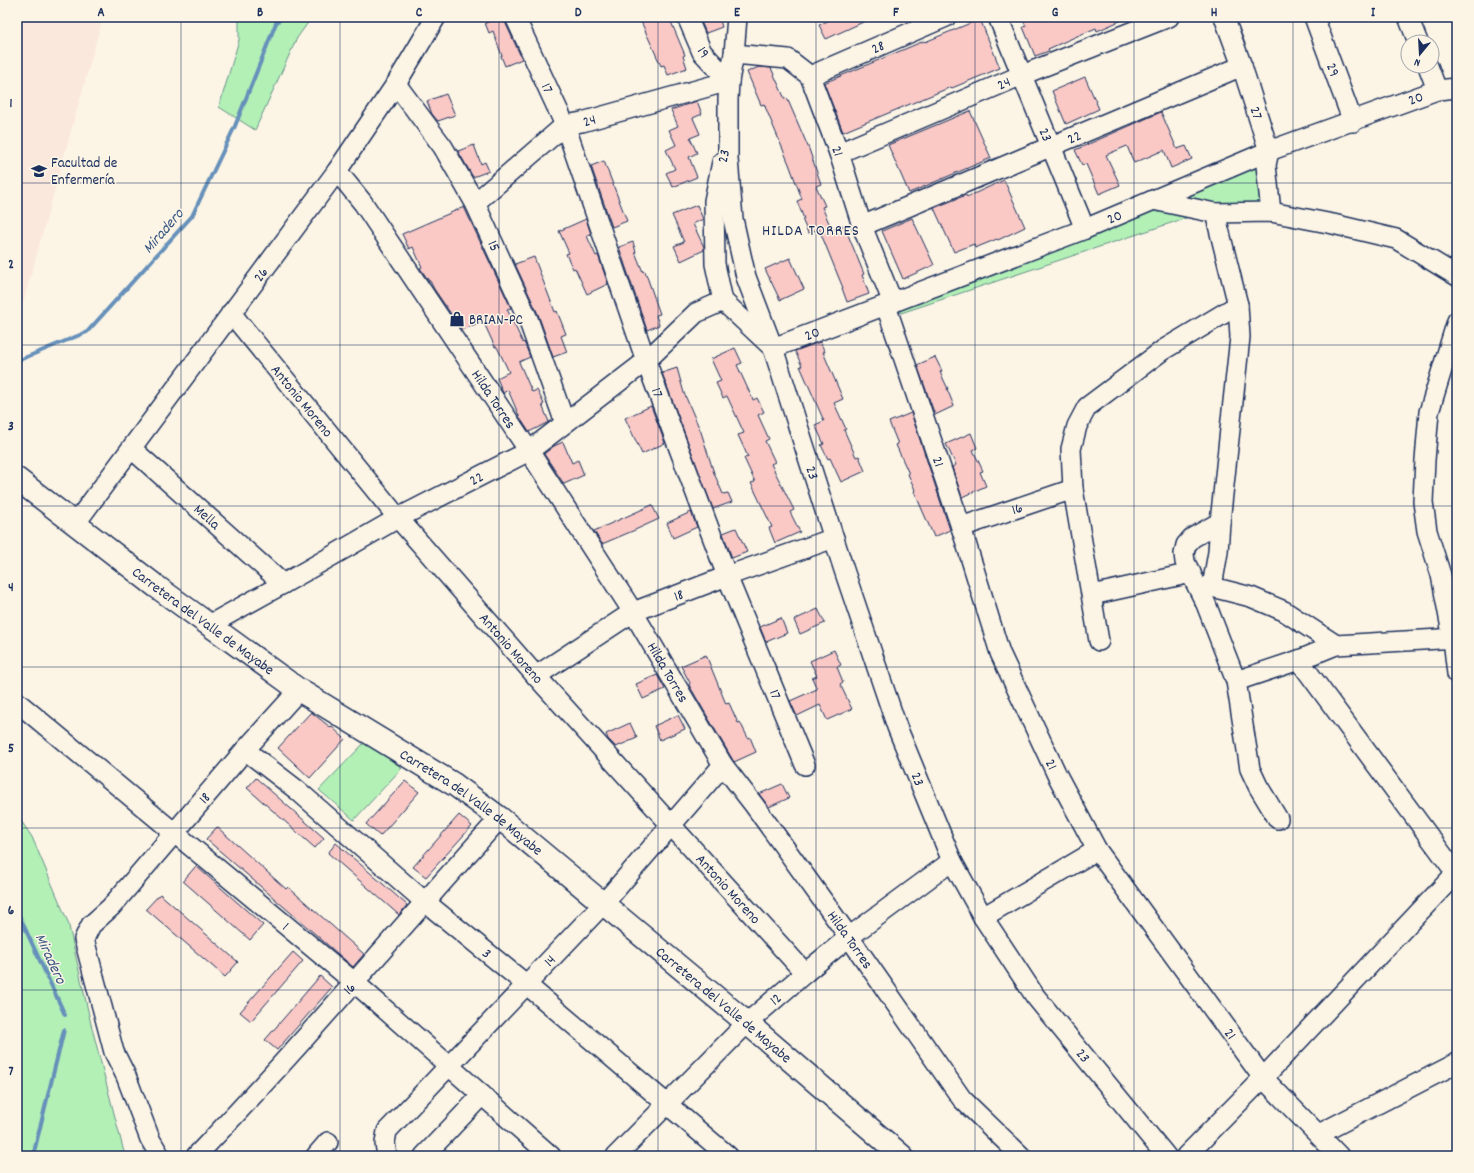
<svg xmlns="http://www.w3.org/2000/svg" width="1474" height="1173" font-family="Dekko,sans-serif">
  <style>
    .built { fill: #fbe8dc }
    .green { fill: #b3f0b6; stroke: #67908a }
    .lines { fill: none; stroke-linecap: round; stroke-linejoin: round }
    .stream { stroke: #6690ba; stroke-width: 4 }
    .building { fill: #fac9c6; stroke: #1b2f5e }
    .minor-casing { stroke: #1b2f5e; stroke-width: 22 }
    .major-casing { stroke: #1b2f5e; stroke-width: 25 }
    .minor { stroke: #fcf5e5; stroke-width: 19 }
    .major { stroke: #fcf5e5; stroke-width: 22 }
    .grid { fill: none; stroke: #1b2f5e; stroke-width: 1; stroke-opacity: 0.55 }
    .labels { text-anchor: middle; stroke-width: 3; stroke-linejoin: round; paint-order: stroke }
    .street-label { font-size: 15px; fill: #1b2f5e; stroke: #fcf5e5 }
    .poi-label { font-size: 15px; fill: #1b2f5e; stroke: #fcf5e5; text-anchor: start }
    .neighbourhood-label { font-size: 16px; letter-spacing: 1px; fill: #1b2f5e; stroke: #fcf5e5 }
    .water-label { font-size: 16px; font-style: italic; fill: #3a5884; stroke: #fcf5e5 }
    .neatline { fill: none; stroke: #1b2f5e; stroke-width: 1.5 }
    .grid-label { font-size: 13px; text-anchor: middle; font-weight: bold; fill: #1b2f5e }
  </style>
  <rect width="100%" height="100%" fill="#fcf5e5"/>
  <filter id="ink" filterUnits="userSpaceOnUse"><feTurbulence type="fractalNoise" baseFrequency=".025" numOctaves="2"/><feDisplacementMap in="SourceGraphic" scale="8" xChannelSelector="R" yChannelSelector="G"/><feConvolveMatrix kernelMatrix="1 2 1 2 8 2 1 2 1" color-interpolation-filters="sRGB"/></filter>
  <g filter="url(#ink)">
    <path class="built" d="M17,17H103L17,325Z"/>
    <g class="green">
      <path d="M239,17H312L297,38L255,130L219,107L239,40Z"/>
      <path d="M1256,166L1260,203L1216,208L901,313L897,308Z"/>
      <path d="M365,742L402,768L354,820L319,790Z"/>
      <path d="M17,815L32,837L68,922L91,1024L125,1156H17Z"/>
    </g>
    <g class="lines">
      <g class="stream">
        <path d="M17,361L87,332L192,216L235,126L276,23L283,17"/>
        <path d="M17,911L65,1015"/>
        <path d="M33,1156L64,1030"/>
      </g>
    </g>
    <g class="building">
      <path d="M502,17H504L505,22L522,59L505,66L501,56H502L493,31L489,33L485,23Z"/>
      <path d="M639,17H669L685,55L683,56L687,68L668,75L664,65L661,66Z"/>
      <path d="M699,17H719L722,27L706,33Z"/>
      <path d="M836,17H874L826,39L819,25Z"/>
      <path d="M1021,17H1129L1097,31L1096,28L1075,37L1048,49L1049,51L1035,56L1023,27L1026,26Z"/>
      <path d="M980,19L1000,68L952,88L951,87L843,132L824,83L924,41L925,42Z"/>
      <path d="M759,67L771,68L785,99L787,98L809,149L821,184L816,186L825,206L822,207L832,230L844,225L864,274L862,275L869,294L847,302L842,288H843L819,229L808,233L802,219H804L797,201L802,199L789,164L764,104L761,105L747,72Z"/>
      <path d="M1085,77L1099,109L1066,124L1052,91Z"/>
      <path d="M446,94L455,115L438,121L432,114L427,101Z"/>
      <path d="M697,101L702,114L693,118L700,134L690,138L697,153L689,157L697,177L673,187L666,173L675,169L666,150L676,145L669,130L678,126L671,110Z"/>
      <path d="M970,111L991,158L909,193L888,145Z"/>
      <path d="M1161,112L1177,149L1186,146L1192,159L1171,168L1164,150L1134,163L1127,146L1106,155L1120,185L1099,194L1086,164L1082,165L1075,150Z"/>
      <path d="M474,145L481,164L485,162L489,171L473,177L458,151Z"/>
      <path d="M604,161L627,221L612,227L591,166Z"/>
      <path d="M1004,180L1025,227L998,240L997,239L975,248L974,244L954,252L934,208L966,195L967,197Z"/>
      <path d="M697,205L703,219L693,224L704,247V250L681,261L674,246L684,242L672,215Z"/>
      <path d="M464,207L511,308L507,309L523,343L524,342L530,357L519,362L532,392L537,390L544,404L542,405L549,422L529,432L520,418L508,390L503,393L497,378L509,372L497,347H495L483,321L462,330L434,289L430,281H429L420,268L422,267L413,247L409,249L402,234Z"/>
      <path d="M912,218L934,265L903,279L882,231Z"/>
      <path d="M586,219L591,234L587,236L596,256L598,255L608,284L587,294L575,268L573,269L566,254L569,253L559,231Z"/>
      <path d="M633,242L636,252H635L643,272L645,271L660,314L656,315L659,325L647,330L619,247Z"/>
      <path d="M534,257L555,312L557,311L566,334L561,336L567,352L553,357L538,314L515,264Z"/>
      <path d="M790,258L804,289L780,300L765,269Z"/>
      <path d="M820,342L825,352H823L843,399L834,403L846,429L844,430L856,457L859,456L865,471L841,482L830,458L828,459L821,445L824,444L815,425L824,421L800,366H802L795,351Z"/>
      <path d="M735,348L742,363L737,365L753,400L757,398L764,412L758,415L769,439L765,441L775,462L771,464L794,510L790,512L800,532L775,543L769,528L772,527L751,483L755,482L744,458L748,457L738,435L744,433L727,396L723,398L716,383L721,381L711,359Z"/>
      <path d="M935,357L942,371L940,372L948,389H947L954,406L935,415L917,365Z"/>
      <path d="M677,368L684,393L701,432L714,473L723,494L728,493L732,502L713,509L662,373Z"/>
      <path d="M651,406L665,443L642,454L625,418Z"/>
      <path d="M911,413L950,530L934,537L914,491L915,490L908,474H909L896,445L898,444L889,422Z"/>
      <path d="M971,433L977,448L973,450L983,471L980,472L986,486L962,497L952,467L956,465L946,444Z"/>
      <path d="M563,442L572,463L578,460L584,475L564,484L544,454L554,446Z"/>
      <path d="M652,505L659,519L635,530L602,544L594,531Z"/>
      <path d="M691,512L697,527L673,538L667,523Z"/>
      <path d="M736,528L747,552L732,558L723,533Z"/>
      <path d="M818,609L825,623L800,634L794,620Z"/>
      <path d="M781,618L787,633L766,642L760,627Z"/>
      <path d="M834,650L841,665L837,667L843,682L840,684L852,709L827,720L820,705L797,716L790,701L817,689L812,678L817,676L810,661Z"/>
      <path d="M706,655L726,704L729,703L738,723L740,722L748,738L750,737L756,752L734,762L689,685L690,683L681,666Z"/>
      <path d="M657,675L665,689L643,699L636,684Z"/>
      <path d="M311,712L330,727L331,726L345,739L310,778L278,748Z"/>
      <path d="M678,715L685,729L660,740L654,726Z"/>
      <path d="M630,723L637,738L616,747L608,739L606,734Z"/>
      <path d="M256,778L324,838L315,848L247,788Z"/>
      <path d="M405,781L419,792L380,836L366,824Z"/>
      <path d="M782,784L789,798L769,807L759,794Z"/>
      <path d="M459,815L472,826L426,877L413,867Z"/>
      <path d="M217,827L286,889L288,887L364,954L353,967L206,839Z"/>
      <path d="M336,843L407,905L399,915L328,853Z"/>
      <path d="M196,866L263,925L250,940L183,881Z"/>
      <path d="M160,894L238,962L225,977L146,909Z"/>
      <path d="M293,952L303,961L251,1021L240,1012Z"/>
      <path d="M320,976L332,987L277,1050L265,1040Z"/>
    </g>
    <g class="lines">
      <defs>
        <g id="minor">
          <path id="s1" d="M515,17L565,125L646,361L727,576L805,765"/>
          <path d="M687,17L702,52L729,81"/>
          <path id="s2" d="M737,17L734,54L729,81L728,100V159L733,219L746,277L773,348L844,570L897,727L952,861L983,917L1035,996L1166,1156"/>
          <path id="s3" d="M998,17L1085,229"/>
          <path id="s4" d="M1224,17L1242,66L1269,151L1266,165L1271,212"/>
          <path id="s5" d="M1314,17L1353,122"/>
          <path d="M1408,17L1418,42"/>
          <path id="s6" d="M734,54L788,59L810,76L839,153L862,226L893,303"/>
          <path d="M1428,66L1437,90"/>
          <path id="s7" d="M810,76L946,17"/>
          <path id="s8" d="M396,84L443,147L475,203L528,319L565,423"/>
          <path id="s9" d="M839,153L1022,75L1169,17"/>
          <path id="s10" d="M722,162L714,201L715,264L723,301L773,348L1085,229L1269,151L1437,90L1457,88"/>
          <path id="s11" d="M337,171L363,203L529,451L633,612L723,765L754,805L849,937L962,1099L1021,1156"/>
          <path d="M1153,200L1215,213L1271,212L1333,224L1396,239L1457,276"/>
          <path id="s12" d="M475,203L565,125L582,122L729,81"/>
          <path id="s13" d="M862,226L1242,66"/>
          <path id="s14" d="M886,306L961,527L1000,653L1057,775L1097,850L1263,1078L1339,1156"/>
          <path id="s15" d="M231,313L398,518L536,676L805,973"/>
          <path d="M1457,321L1429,412L1425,460L1423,502L1427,531L1441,575L1453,639L1457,674"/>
          <path id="s16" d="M132,449L283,584"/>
          <path d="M1220,522L1192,538L1186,545L1184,554L1185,562L1206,604L1236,681L1250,769L1258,786L1278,819"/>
          <path id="s17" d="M75,524L337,171L396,84L436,17"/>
          <path id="s18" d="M961,527L1073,489"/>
          <path d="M1212,587L1218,552L1220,522L1240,337L1238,305L1215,213"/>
          <path d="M1200,590L1212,587L1251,597L1284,611L1336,645"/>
          <path d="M1092,595L1191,573"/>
          <path id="s19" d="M209,625L283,584L398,518L529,451L646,361L696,313L723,301"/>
          <path d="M1099,641L1073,489L1071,449L1077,426L1087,407L1163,350L1238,305"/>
          <path d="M1299,660L1456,873"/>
          <path id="s20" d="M536,676L633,612L727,576L834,538"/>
          <path d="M1236,681L1299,660L1336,645L1457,638"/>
          <path id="s21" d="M17,702L354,982L551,1156"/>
          <path id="s22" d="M245,750L297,790L424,901L527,985L728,1156"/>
          <path d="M983,917L1097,850"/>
          <path d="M1319,1134L1457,1063"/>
          <path id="s23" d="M160,1156L150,1139L126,1076L114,1052L84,939L91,925L111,907L245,750L299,690"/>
          <path id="s24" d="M196,1156C301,1047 398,930 500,818"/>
          <path d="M316,1156L328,1142"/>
          <path id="s25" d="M387,1156L385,1143L387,1131L604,903L723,765"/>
          <path d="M424,1156L482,1095"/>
          <path id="s26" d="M616,1156L747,1023L805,973L849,937L952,861"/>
          <path d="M1186,1156L1263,1078L1457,872"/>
        </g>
        <g id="major">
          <path id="s27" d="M17,479L157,587L299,690L455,785L500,818L747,1023L902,1156"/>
        </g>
      </defs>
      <use href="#minor" class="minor-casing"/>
      <use href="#major" class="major-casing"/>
      <use href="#minor" class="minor"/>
      <use href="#major" class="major"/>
    </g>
  </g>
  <path class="grid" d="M181,17V1156M340,17V1156M499,17V1156M658,17V1156M816,17V1156M975,17V1156M1134,17V1156M1293,17V1156M17,183H1457M17,345H1457M17,506H1457M17,667H1457M17,828H1457M17,990H1457"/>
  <defs>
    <symbol id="university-bare" viewBox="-9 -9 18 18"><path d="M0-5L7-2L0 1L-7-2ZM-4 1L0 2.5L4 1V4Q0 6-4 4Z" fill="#1b2f5e" stroke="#fcf5e5" stroke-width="2.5" paint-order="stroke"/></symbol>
    <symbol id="shop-bare" viewBox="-9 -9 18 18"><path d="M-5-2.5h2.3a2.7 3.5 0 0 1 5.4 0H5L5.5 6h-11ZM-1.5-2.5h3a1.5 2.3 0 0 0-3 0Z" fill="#1b2f5e" stroke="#fcf5e5" stroke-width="2.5" paint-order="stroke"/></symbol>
  </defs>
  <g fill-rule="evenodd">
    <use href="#university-bare" x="28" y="160" width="22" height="22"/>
    <use href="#shop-bare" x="446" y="308" width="22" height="22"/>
  </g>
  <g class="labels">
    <g class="street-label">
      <text dy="5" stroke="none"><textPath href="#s7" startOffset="74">28</textPath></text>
      <text transform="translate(704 52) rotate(56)" y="5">19</text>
      <text dy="5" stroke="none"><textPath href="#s5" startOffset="56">29</textPath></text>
      <text dy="5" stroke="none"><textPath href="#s9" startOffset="179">24</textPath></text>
      <text dy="5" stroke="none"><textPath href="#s1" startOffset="78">17</textPath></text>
      <text dy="5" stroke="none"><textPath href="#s10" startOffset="899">20</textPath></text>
      <text dy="5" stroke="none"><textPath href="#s4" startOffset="101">27</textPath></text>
      <text dy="5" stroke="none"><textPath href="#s12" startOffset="144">24</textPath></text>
      <text dy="5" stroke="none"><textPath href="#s3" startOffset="127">23</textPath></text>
      <text dy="5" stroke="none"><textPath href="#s13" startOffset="230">22</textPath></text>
      <text dy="5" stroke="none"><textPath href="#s6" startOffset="162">21</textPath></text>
      <text transform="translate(723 156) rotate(-78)" y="5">23</text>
      <text dy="5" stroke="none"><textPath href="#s10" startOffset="575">20</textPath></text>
      <text dy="5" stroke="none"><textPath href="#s8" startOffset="190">15</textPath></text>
      <text dy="5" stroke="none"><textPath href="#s17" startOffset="311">26</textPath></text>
      <text dy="5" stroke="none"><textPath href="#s10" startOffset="251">20</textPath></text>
      <text dy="5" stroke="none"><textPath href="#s1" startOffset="402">17</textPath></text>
      <text dy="5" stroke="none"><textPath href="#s11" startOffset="277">Hilda Torres</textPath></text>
      <text dy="5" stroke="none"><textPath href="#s15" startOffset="113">Antonio Moreno</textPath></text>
      <text dy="5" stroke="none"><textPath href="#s14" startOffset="164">21</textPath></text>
      <text dy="5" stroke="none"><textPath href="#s2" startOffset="469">23</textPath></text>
      <text dy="5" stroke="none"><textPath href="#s19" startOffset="305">22</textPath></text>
      <text dy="5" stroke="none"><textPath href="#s18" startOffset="59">16</textPath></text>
      <text dy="5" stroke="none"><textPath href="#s16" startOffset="101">Mella</textPath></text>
      <text dy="5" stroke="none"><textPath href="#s20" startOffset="165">18</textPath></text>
      <text dy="5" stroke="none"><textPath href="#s27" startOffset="234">Carretera del Valle de Mayabe</textPath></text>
      <text dy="5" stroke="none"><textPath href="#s15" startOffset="437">Antonio Moreno</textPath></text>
      <text dy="5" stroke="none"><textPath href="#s11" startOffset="601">Hilda Torres</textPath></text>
      <text dy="5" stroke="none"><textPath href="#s1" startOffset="726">17</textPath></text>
      <text dy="5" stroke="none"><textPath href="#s14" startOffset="488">21</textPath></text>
      <text dy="5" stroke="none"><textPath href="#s2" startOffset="793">23</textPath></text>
      <text dy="5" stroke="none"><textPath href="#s23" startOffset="417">18</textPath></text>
      <text dy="5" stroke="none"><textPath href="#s27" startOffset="558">Carretera del Valle de Mayabe</textPath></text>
      <text dy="5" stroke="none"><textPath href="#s15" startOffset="761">Antonio Moreno</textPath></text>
      <text dy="5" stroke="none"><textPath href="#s21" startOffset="350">1</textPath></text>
      <text dy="5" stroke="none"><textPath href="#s11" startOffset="925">Hilda Torres</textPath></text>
      <text dy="5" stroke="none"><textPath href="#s22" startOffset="316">3</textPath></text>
      <text dy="5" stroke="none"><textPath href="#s25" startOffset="261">14</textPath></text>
      <text dy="5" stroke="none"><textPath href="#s24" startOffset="227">16</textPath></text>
      <text dy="5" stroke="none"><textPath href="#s26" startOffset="224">12</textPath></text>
      <text dy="5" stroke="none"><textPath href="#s27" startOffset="882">Carretera del Valle de Mayabe</textPath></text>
      <text dy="5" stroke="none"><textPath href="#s14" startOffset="812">21</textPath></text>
      <text dy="5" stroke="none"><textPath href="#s2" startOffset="1117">23</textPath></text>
    </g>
    <g class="poi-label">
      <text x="51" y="167">Facultad de<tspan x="51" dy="17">Enfermería</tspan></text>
      <text x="469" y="324">BRIAN-PC</text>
    </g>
    <g class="neighbourhood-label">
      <text x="811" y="235">HILDA TORRES</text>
    </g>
    <g class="water-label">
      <text transform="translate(162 230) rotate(-49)" y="6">Miradero</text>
      <text transform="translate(52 958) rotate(65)" y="6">Miradero</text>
    </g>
  </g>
  <rect width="1474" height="1173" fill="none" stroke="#fcf5e5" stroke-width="44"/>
  <g transform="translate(1420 54) rotate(198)"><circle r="19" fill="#fcf5e5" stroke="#a2a6af"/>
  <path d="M0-3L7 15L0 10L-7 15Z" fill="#1b2f5e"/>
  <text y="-6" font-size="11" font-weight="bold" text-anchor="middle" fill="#1b2f5e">N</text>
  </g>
  <rect x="22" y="22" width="1430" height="1129" class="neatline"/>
  <g class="grid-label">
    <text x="101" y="16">A</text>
    <text x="260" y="16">B</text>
    <text x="419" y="16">C</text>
    <text x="578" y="16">D</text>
    <text x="737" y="16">E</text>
    <text x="896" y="16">F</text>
    <text x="1055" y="16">G</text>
    <text x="1214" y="16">H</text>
    <text x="1373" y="16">I</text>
    <text x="11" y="107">1</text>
    <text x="11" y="268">2</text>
    <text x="11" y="430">3</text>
    <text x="11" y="591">4</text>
    <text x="11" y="752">5</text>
    <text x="11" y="914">6</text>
    <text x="11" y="1075">7</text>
  </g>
</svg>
